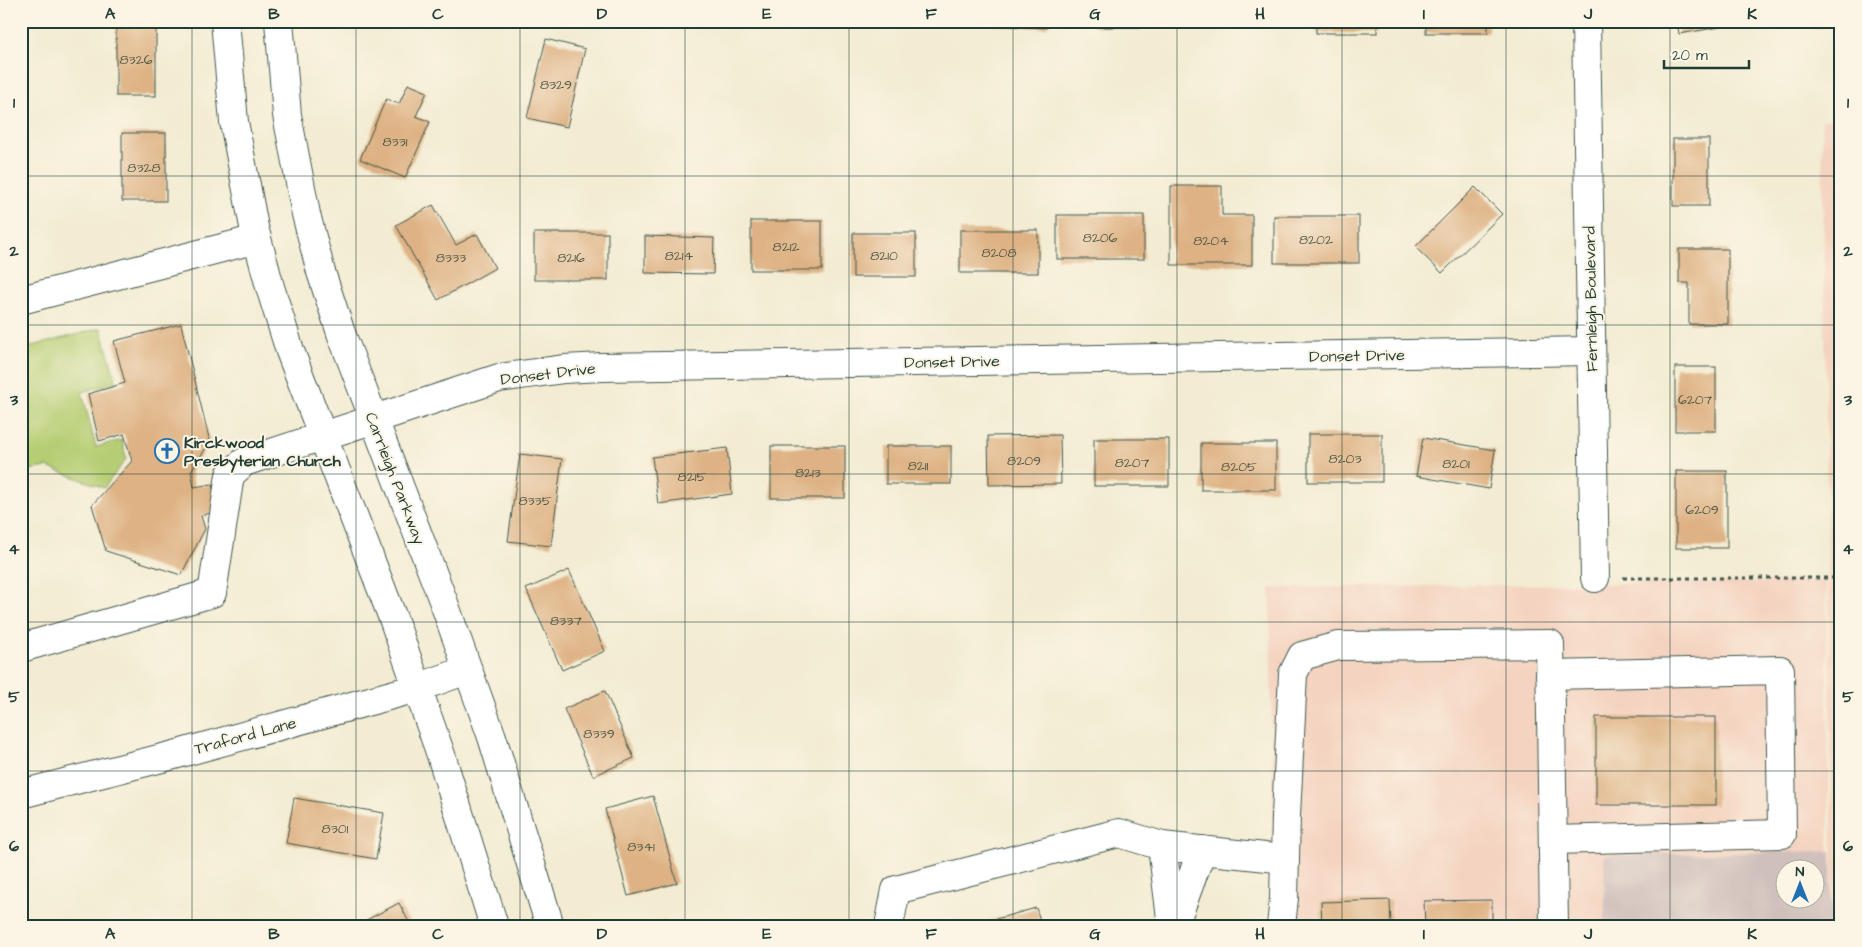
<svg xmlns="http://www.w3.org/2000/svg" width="1862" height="947" font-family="'Architects Daughter',sans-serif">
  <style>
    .built { fill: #f4d3c0 }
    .industrial { fill: #d0c0bc; fill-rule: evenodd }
    .green { fill: #b6ce73; stroke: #6a8654 }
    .building { fill: #deb284 }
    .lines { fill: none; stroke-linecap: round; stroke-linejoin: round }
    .minor-casing { stroke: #3f574c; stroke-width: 30 }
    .path { stroke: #3f574c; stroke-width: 3; stroke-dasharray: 4 4; stroke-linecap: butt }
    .minor { stroke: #fff; stroke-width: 28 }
    .grid { fill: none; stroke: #1f3d34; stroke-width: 1; stroke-opacity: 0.55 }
    .labels { text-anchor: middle; stroke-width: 4; stroke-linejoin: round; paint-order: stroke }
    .number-label { font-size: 14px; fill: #4f5a48 }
    .street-label { font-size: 16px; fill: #1f3d34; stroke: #fcf5e5 }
    .poi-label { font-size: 16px; font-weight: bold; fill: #1f3d34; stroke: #fcf5e5; text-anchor: start }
    .neatline { fill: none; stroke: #1f3d34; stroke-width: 2 }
    .grid-label { font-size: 16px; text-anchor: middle; font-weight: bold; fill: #1f3d34 }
  </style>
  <rect width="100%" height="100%" fill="#fcf5e5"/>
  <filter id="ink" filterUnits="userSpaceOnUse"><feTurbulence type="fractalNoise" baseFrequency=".02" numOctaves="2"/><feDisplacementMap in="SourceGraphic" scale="10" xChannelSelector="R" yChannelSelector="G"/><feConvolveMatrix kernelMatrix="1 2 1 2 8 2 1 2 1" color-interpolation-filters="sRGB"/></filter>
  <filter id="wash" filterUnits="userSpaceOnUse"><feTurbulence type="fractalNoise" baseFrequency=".0096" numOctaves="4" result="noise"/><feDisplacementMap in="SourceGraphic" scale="20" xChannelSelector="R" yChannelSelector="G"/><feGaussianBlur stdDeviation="1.12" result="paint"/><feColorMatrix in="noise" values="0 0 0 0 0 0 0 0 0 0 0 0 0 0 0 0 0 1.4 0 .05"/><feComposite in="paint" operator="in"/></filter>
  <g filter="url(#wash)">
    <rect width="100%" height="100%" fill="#f3ecd3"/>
    <g class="built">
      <path d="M1822,120H1841V926H1833Z"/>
      <path d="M1826,581L1829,851L1604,855L1605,926H1274L1270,588Z"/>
    </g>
    <path class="industrial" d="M1831,851L1832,926H1605L1604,855ZM1784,870H1814V900H1784Z"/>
    <path class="green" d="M101,328L116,382L82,392L96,447L122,440L126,459L104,488L47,467L21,471V349Z"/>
    <g id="blocks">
      <g class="building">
        <rect x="116" y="21" width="40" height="75"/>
        <path d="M988,21H1047V28L987,25Z"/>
        <rect x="1096" y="21" width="74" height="6"/>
        <path d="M1199,21H1277V25L1199,26Z"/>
        <rect x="1316" y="21" width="61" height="12"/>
        <rect x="1426" y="21" width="62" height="12"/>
        <path d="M1677,21H1750V22L1679,34Z"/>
        <path d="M1811,21H1841V25L1812,29Z"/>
        <path d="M546,39L585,49L567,127L527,118Z"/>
        <path d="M408,84L427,92L416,116L430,122L405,178L360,159L386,99L399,104Z"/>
        <rect x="122" y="133" width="44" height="68"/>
        <rect x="1673" y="139" width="36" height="67"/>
        <path d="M1171,186H1222V215H1252V265H1171Z"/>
        <path d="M1475,187L1502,214L1442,273L1415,247Z"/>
        <path d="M433,205L456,245L477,234L495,268L438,300L396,225Z"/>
        <rect x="1057" y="215" width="87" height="44"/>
        <rect x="1274" y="216" width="85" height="47"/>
        <rect x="751" y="221" width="71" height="49"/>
        <rect x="960" y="230" width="78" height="43"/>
        <rect x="534" y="233" width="74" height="47"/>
        <rect x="853" y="233" width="63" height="44"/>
        <path d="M645,236L714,238L713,274L645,273Z"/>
        <path d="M1679,249H1728V324H1689V283H1679Z"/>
        <path d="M181,324L210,442L191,471L194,487L212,484L218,510L201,516L205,529L181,575L106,551L92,505L132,461L124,434L99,441L88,394L125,383L114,341Z"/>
        <rect x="1675" y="367" width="41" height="64"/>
        <rect x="1308" y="434" width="74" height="48"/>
        <path d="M1060,435L1061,484L989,485L988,436Z"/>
        <path d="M1423,438L1495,450L1489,489L1416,476Z"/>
        <rect x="1094" y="439" width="75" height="47"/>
        <rect x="1201" y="443" width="75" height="47"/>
        <rect x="771" y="446" width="74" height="52"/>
        <rect x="886" y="446" width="65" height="38"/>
        <path d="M727,448L732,494L658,504L652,457Z"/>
        <path d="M520,454L562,459L551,546L508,541Z"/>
        <rect x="1676" y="471" width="51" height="77"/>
        <path d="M569,570L605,651L562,670L526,589Z"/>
        <path d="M605,691L634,758L593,776L564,709Z"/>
        <rect x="1596" y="717" width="120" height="88"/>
        <path d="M653,796L677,883L628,896L605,809Z"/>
        <path d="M294,798L384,813L376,859L286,843Z"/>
        <path d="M1390,900L1391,926H1322L1321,902Z"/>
        <path d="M1492,900V926H1425L1424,901Z"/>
        <path d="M399,903L411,926H355Z"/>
        <path d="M1036,908L1042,926H974V925Z"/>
        <path d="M666,921L667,926H646V925Z"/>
      </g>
    </g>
  </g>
  <g filter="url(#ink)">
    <use href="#blocks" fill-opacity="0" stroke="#3f574c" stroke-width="1"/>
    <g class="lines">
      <defs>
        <g id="minor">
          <path d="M225,21L234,122L254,227L270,287L290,351L394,621L441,755L494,926"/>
          <path d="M279,21L287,115L306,214L321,272L341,333L444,603L492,737L550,926"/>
          <path d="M1586,21L1595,578"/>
          <path d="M21,300L257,239"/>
          <path d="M21,648L212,593L230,475L244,462L499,378L564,369L602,367L1591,351"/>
          <path d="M1550,675L1780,670L1782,834L1553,840"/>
          <path d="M21,794L174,755L417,688L467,670"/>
          <path d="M1162,846L1172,926"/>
          <path d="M889,926L896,890L1119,833L1162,846L1285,859"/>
          <path d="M1174,926L1202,850"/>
          <path d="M1281,926L1284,898L1286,816L1293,674L1302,656L1338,646L1550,644L1554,926"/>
        </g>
      </defs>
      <use href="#minor" class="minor-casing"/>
      <path class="path" d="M1623,578H1841"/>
      <use href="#minor" class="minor"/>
    </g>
  </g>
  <path class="grid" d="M192,21V926M356,21V926M520,21V926M685,21V926M849,21V926M1013,21V926M1177,21V926M1342,21V926M1506,21V926M1670,21V926M21,176H1841M21,325H1841M21,474H1841M21,622H1841M21,771H1841"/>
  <defs>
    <symbol id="church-ring" viewBox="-11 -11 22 22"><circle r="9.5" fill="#fcf5e5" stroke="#1f6fb2" stroke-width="1.5"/><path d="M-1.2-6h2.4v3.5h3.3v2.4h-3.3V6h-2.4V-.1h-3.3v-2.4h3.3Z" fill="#1f6fb2"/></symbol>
  </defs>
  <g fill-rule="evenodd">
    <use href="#church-ring" x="153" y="437" width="28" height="28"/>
  </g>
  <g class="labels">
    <g class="number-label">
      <text x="136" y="64">8326</text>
      <text x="556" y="89">8329</text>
      <text x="395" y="146">8331</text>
      <text x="144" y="172">8328</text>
      <text x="1100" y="242">8206</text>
      <text x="1316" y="244">8202</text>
      <text x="1211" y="245">8204</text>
      <text x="786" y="251">8212</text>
      <text x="999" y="257">8208</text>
      <text x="679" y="260">8214</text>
      <text x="884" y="260">8210</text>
      <text x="451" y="262">8333</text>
      <text x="571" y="262">8216</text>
      <text x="1695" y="404">6207</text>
      <text x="1345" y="463">8203</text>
      <text x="1024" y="465">8209</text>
      <text x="1132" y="467">8207</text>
      <text x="1456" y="468">8201</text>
      <text x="918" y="470">8211</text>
      <text x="1239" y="471">8205</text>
      <text x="808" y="477">8213</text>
      <text x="692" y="481">8215</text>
      <text x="535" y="505">8335</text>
      <text x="1702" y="514">6209</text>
      <text x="566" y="625">8337</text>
      <text x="599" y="738">8339</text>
      <text x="335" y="833">8301</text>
      <text x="641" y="851">8341</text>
    </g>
    <g class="street-label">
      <text transform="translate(1590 299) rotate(-91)" y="6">Fernleigh Boulevard</text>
      <text transform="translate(1357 355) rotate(-1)" y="6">Donset Drive</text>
      <text transform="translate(952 361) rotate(-1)" y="6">Donset Drive</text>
      <text transform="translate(548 373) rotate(-7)" y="6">Donset Drive</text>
      <text transform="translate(396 478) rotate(69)" y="6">Carrleigh Parkway</text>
      <text transform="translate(245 735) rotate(-15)" y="6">Traford Lane</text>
    </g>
    <g class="poi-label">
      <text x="184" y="448">Kirckwood<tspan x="184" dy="18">Presbyterian Church</tspan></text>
    </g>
  </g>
  <rect width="1862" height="947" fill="none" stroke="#fcf5e5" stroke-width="55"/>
  <g transform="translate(1800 884)"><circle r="24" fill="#fcf5e5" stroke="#a4ab9e"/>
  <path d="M0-4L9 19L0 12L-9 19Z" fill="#1f6fb2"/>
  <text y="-8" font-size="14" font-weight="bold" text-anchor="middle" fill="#1f3d34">N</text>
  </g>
  <path d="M1664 60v8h85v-8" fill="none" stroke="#1f3d34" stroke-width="2.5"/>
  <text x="1672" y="60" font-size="15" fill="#1f3d34" stroke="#fcf5e5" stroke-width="4" paint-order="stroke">20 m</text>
  <rect x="28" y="28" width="1806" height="892" class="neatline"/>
  <g class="grid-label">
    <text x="110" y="19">A</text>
    <text x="274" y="19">B</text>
    <text x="438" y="19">C</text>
    <text x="602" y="19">D</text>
    <text x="767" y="19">E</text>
    <text x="931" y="19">F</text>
    <text x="1095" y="19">G</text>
    <text x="1260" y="19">H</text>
    <text x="1424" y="19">I</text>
    <text x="1588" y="19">J</text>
    <text x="1752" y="19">K</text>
    <text x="14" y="108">1</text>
    <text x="1848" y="108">1</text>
    <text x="14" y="256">2</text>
    <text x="1848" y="256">2</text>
    <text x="14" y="405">3</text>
    <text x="1848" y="405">3</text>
    <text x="14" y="554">4</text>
    <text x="1848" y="554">4</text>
    <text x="14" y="702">5</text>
    <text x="1848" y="702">5</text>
    <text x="14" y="851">6</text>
    <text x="1848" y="851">6</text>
    <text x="110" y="939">A</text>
    <text x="274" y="939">B</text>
    <text x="438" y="939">C</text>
    <text x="602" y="939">D</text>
    <text x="767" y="939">E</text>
    <text x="931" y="939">F</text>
    <text x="1095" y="939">G</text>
    <text x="1260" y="939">H</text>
    <text x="1424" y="939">I</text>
    <text x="1588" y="939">J</text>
    <text x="1752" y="939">K</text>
  </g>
</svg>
